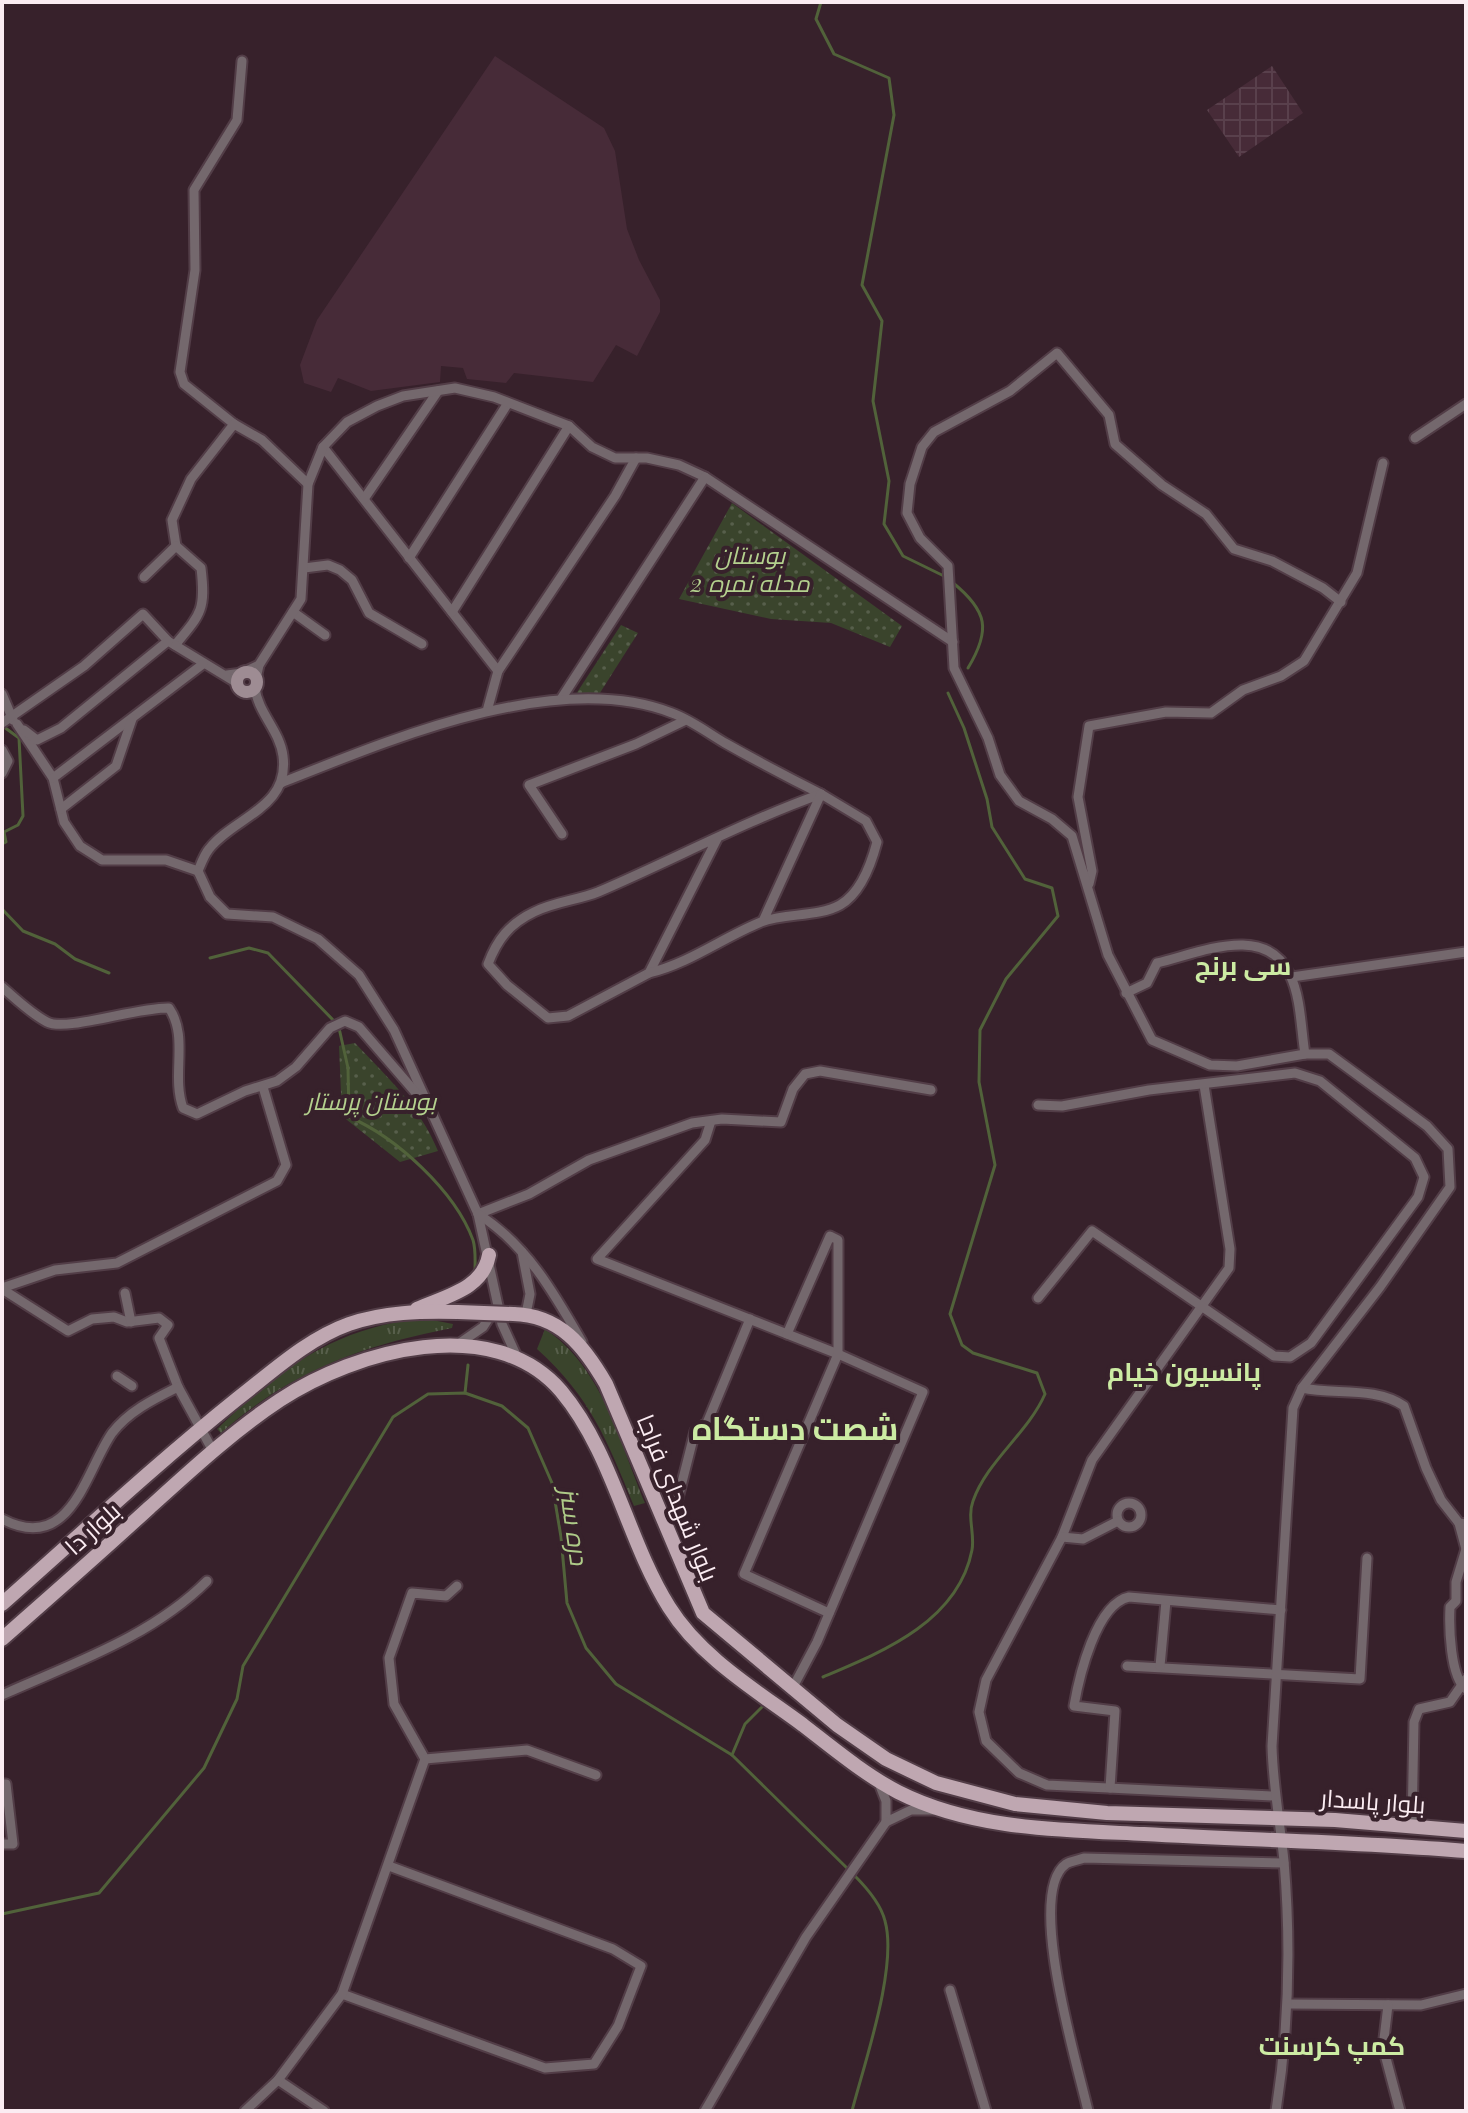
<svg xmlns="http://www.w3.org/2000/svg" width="1468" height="2113" font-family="'Playfair Display',Cairo,serif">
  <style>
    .built { fill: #472b38 }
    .industrial { fill: url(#industrial-grid) }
    .grass { fill: url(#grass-tufts) }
    .park { fill: url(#park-dots) }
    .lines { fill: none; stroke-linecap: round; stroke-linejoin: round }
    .stream { stroke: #51623a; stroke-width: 3 }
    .street-casing { stroke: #523d47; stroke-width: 13 }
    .secondary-casing { stroke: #523d47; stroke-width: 16 }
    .primary-casing { stroke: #523d47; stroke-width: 18 }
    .street { stroke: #74686d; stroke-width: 9 }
    .secondary { stroke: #9e8c93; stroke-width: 12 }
    .primary { stroke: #bfa7b1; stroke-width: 14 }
    .primary-bridge-casing { stroke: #523d47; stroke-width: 18; stroke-linecap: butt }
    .primary-bridge { stroke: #bfa7b1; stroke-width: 14 }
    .labels { text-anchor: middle; stroke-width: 8; stroke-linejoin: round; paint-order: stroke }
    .park-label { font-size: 24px; font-style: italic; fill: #b4d18e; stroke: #37212b }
    .street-label { font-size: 24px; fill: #fbecf2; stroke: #37212b }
    .neighbourhood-label { font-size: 26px; font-weight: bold; fill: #cceba3; stroke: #37212b }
    .water-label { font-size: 26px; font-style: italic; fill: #aecb88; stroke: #37212b }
    .district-label { font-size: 32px; font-weight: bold; fill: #cceba3; stroke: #37212b }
  </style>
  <defs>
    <pattern id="industrial-grid" width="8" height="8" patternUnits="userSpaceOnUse" patternTransform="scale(2)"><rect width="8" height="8" fill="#472b38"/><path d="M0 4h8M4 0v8" fill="none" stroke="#59404c"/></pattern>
    <pattern id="grass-tufts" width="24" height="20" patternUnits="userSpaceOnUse" patternTransform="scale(2)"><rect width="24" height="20" fill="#3a442c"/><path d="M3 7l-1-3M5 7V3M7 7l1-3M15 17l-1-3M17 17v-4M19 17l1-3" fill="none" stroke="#575f4b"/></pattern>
    <pattern id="park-dots" width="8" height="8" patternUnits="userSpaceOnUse" patternTransform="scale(2)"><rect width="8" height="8" fill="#3a442c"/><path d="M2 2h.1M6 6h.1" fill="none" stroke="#575f4b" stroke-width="1.8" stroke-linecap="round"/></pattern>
  </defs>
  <rect width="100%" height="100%" fill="#37212b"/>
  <path class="built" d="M495,56L604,128L615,151L627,229L639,260L660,300V312L637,356L616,345L593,382L514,373L506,383L467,379L463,368L441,366L440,382L371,391L338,378L331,392L304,383L300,365L317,320Z"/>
  <path class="industrial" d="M1272,66L1303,113L1239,157L1207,110Z"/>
  <g class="grass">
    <path d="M422,1318L453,1324L452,1328C361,1346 291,1371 221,1433L217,1429C281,1368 332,1329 422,1318Z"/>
    <path d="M545,1329C603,1368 619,1441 645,1503L634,1506C607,1440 591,1398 537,1349Z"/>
  </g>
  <g class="park">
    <path d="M732,503L902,626L890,647L831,623L771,619L679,599Z"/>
    <path d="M621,625L638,633L598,696L576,694Z"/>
    <path d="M355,1043C387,1077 420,1107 438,1151L400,1162L342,1116L339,1046Z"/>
  </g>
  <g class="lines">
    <g class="stream">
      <path d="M821,2L816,19L834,54L889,78L894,115L862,285L882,321L873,401L889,481L884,524L903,556L946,577"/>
      <path d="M952,582C988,611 991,630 968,668"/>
      <path d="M2,844L6,842L4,832L18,825L23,816L19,738L4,727"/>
      <path d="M2,909L23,931L55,944L75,959L109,973"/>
      <path d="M210,958L249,948L268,953L335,1022"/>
      <path d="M339,1028L348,1068L349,1117C396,1137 455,1191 473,1240C476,1250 475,1261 475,1271"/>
      <path d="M465,1393L468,1365"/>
      <path d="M823,1677C882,1652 958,1622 972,1550C975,1534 967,1517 973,1501C987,1461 1028,1433 1045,1394L1037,1373L973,1353L962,1345L950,1314L995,1165L979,1082L980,1030L1006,979L1058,916L1052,888L1025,879L992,827L987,799L964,728L948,693"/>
      <path d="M732,1755L745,1724L763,1706"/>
      <path d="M2,1914L99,1893L204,1768L237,1699L243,1666L393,1417L428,1394L465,1393L502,1406L528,1428L552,1483L561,1537L567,1603L586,1648L616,1684L732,1755L849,1870"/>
      <path d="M852,2111C864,2064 898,1967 885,1921C881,1904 866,1887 854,1875"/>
    </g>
    <defs>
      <g id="street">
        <path d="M234,424L184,384L180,372L195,270L194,190L237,120L242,61"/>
        <path d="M1415,438L1466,404"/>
        <path d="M323,447L498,671L487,711"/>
        <path d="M364,499L438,391"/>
        <path d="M409,558L508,403"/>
        <path d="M304,568L328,565L340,570L352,580L369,613L422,644"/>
        <path d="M144,577L176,546L172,520L191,479L234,424L262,440L308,484"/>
        <path d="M293,612L325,635"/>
        <path d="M452,612L569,426"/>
        <path d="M175,645C201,614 206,610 201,568L176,546"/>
        <path d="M498,671L615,496L636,458"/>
        <path d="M227,675L242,673L259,665"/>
        <path d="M256,679L259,665L301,599L308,484L323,447L347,422L377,406L403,396L455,388L494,397L569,426L592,447L615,458H647L679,465L705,477L953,642"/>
        <path d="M255,688C258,713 280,731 283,756C290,808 234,817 209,849C204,855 201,864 198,871L210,897L227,914L273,917L318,939L359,975L394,1030L478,1214L502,1324L517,1357"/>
        <path d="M2,694L13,720"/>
        <path d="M561,699L705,477"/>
        <path d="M2,723L84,666L143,614L168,641L237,683"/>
        <path d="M17,724L53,778L64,822L80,846L102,860H166L198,871"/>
        <path d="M24,730L37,740L61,728L168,641"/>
        <path d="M2,750L8,761L2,773"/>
        <path d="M53,778L203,664"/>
        <path d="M281,783C389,740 557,668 672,713C691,720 708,733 725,743C757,761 789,778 821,794"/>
        <path d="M61,809L116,766L132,719"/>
        <path d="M562,834L529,785L636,744L686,720"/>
        <path d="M717,839L649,973L568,1016L548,1018L507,985L488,964C497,940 509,924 534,912C554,902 578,900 598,892C673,860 745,821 821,794"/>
        <path d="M1089,884L1092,871L1078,797L1089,726L1166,712L1211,713L1243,690L1281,676L1304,661L1357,573L1383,463"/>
        <path d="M649,973C690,963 722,938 761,922C785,913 818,917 840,905C861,893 871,865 877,842L866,821L821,794L763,921"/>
        <path d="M1292,977L1466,952"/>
        <path d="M2,987C16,999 30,1013 47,1022C66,1032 137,1007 169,1008C189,1037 171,1075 183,1108L197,1114L245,1091L277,1081L296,1067L330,1028L345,1021L359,1027L423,1101"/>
        <path d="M1126,993L1147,983L1157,963C1200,953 1266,922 1290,975C1301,997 1301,1030 1305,1054"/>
        <path d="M1204,1085L1230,1249L1229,1268L1092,1460L1062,1537L986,1680L979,1712L986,1741L1019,1773L1047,1785L1273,1796"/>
        <path d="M711,1121L705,1140L597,1259L838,1354L923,1392L817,1642L792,1689"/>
        <path d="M478,1214L529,1194L589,1160L692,1123L722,1119L781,1122L793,1089L805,1074L820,1071L931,1090"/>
        <path d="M478,1214C527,1245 554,1293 582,1342"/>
        <path d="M522,1252L530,1294L526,1314"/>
        <path d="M2,1288L55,1270L117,1263L277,1181L286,1165L263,1087"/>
        <path d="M2,1289L68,1331L92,1319L114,1317L127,1322L159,1318L168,1325L159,1338L178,1387"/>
        <path d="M125,1293L131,1322"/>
        <path d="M1038,1298L1092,1231L1274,1356L1290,1357L1311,1343L1418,1197L1424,1177L1415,1158L1320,1081L1295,1073L1149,1090L1062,1106L1038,1105"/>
        <path d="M787,1334L830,1236L838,1240V1354L744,1574L829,1613"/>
        <path d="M460,1343L483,1327L494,1310"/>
        <path d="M117,1376L132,1386"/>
        <path d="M1302,1388C1335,1395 1375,1386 1404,1406L1426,1468L1441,1500L1459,1523L1466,1524"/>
        <circle cx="1129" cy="1515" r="12"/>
        <path d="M2,1519C71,1555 85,1472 112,1433C129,1411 154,1399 178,1387L213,1451"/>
        <path d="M1459,1523L1466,1549"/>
        <path d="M664,1525L673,1518L695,1431L707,1423L750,1319"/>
        <path d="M1062,1537L1083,1539L1118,1521"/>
        <path d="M1466,1549L1456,1582V1601L1450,1607C1449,1626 1450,1677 1466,1689"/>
        <path d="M457,1586L446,1596L412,1593L389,1658L394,1704L425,1759L527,1750L596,1775"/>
        <path d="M1127,1666L1360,1679L1367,1558"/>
        <path d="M1160,1666L1166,1601"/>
        <path d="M2,1695C73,1663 151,1637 207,1581"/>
        <path d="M879,1783L886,1801V1822L911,1810H933"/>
        <path d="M2,1784H6L13,1844H2"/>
        <path d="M1110,1788L1115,1711L1074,1706C1079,1677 1096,1604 1129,1597L1281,1610"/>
        <path d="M1412,1826L1414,1722L1419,1709L1450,1702L1466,1679"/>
        <path d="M950,1990L986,2111"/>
        <path d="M342,1994L545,2068L594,2064L618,2026L641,1966L613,1949L389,1866"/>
        <path d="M1288,2004L1421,2005L1466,1994"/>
        <path d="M1388,2005L1383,2047L1400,2111"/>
        <path d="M278,2080L324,2111"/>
        <path d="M245,2111L278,2080L342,1994L425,1759"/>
        <path d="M705,2111L806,1937L886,1822"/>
        <path d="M1088,2111C1078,2066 1025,1893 1066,1864C1070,1861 1079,1860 1084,1858L1284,1863"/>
        <path d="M1276,2111C1289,2028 1291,1945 1284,1861C1280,1822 1273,1787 1272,1746L1293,1408L1302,1388L1380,1287L1450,1187L1448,1149L1427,1126L1329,1054H1305L1237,1066L1210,1065L1152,1040L1108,955L1072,836L1052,819L1019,801L1000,775L988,738L954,668L948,566L920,538L907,513L910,484L922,447L934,432L1010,391L1057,353L1109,415L1115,444L1162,485L1206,514L1234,549L1272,561L1323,588L1341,602"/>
      </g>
      <circle id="secondary" cx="247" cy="682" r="10"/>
      <g id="primary">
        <path d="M417,1309C446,1296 483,1289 489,1255"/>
        <path d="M513,1314C560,1315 584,1346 606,1384L703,1613L837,1725L886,1759L936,1783L1015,1804L1107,1813L1335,1820L1466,1831"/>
        <path d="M2,1604C80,1535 156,1464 237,1399C272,1372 307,1339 349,1324C384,1312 421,1311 458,1312"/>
        <path d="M2,1639C51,1596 101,1552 149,1508C191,1470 233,1431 280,1400C356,1350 493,1312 561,1391C613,1453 627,1540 669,1607C700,1657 757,1691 803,1725C834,1749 864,1774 898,1792C973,1830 1062,1830 1144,1834C1251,1840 1359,1842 1466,1851"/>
      </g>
    </defs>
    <use href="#street" class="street-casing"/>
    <use href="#secondary" class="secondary-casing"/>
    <use href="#primary" class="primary-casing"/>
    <use href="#street" class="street"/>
    <use href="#secondary" class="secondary"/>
    <use href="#primary" class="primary"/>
    <defs>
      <path id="primary-bridge" d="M458,1312L513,1314"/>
    </defs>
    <use href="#primary-bridge" class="primary-bridge-casing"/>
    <use href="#primary-bridge" class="primary-bridge"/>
  </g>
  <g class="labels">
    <g class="park-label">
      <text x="750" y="564">بوستان<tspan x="750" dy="28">محله نمره 2</tspan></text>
      <text x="371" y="1110">بوستان پرستار</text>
    </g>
    <g class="street-label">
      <text transform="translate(677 1498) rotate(68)" y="8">بلوار شهدای فراجا</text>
      <text transform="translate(93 1529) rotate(-42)" y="8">بلوار دا</text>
      <text transform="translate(1373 1802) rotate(4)" y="8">بلوار پاسدار</text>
    </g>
    <g class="neighbourhood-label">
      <text x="1243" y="975">سی برنج</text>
      <text x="1184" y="1381">پانسیون خیام</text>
      <text x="1332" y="2055">کمپ کرسنت</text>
    </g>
    <g class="water-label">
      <text transform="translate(574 1526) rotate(82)" y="9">دره سبز</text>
    </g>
    <g class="district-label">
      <text x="795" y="1440">شصت دستگاه</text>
    </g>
  </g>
  <rect width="1468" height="2113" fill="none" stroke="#fbecf2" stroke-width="8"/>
</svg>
